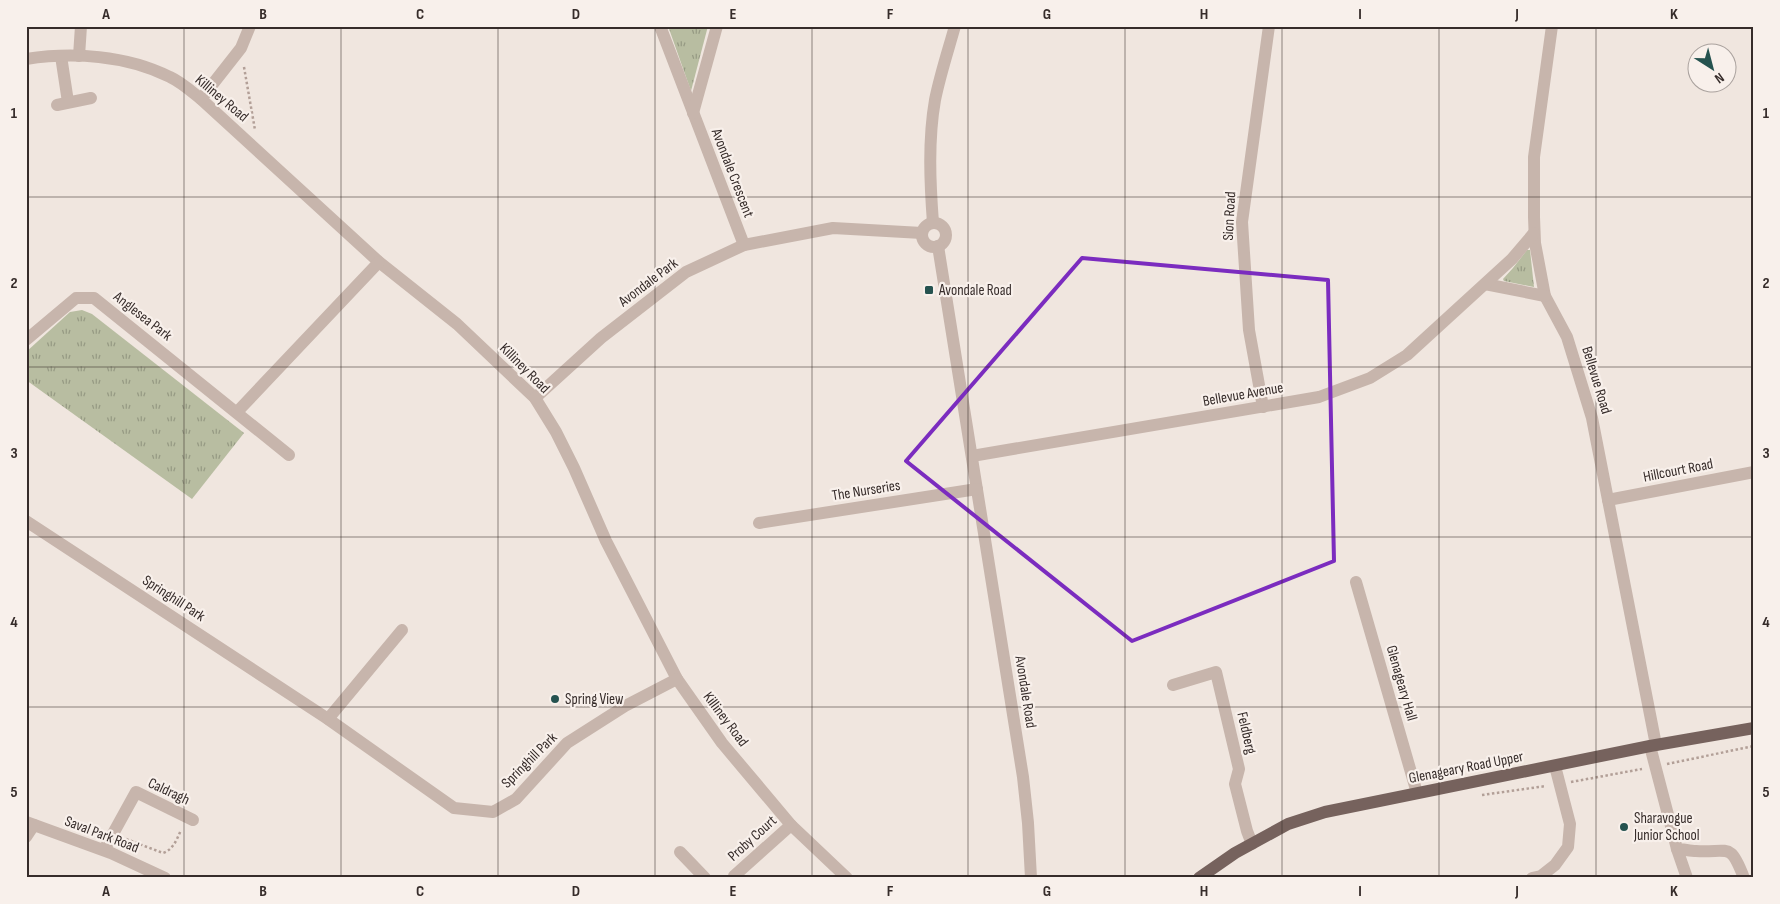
<svg xmlns="http://www.w3.org/2000/svg" width="1780" height="904" font-family="'Sofia Sans Condensed',sans-serif">
  <style>
    .grass { fill: url(#grass-tufts) }
    .lines { fill: none; stroke-linecap: round; stroke-linejoin: round }
    .path { stroke: #b29f97; stroke-width: 2.5; stroke-dasharray: 2.5 2.5; stroke-linecap: butt }
    .minor { stroke: #c7b5ac; stroke-width: 12 }
    .major { stroke: #76625d; stroke-width: 12 }
    .marked { fill: none; stroke: #7b2cbf; stroke-width: 4; stroke-linejoin: round }
    .grid { fill: none; stroke: #362c2a; stroke-width: 1; stroke-opacity: 0.55 }
    .poi-dot { fill: #25524f; stroke: #f8f0eb; stroke-width: 2 }
    .labels { text-anchor: middle; stroke-width: 4.5; stroke-linejoin: round; paint-order: stroke }
    .street-label { font-size: 15px; fill: #362c2a; stroke: #f8f0eb }
    .poi-label { font-size: 15px; fill: #362c2a; stroke: #f8f0eb; text-anchor: start }
    .neatline { fill: none; stroke: #362c2a; stroke-width: 2 }
    .grid-label { font-size: 16px; text-anchor: middle; font-weight: bold; fill: #362c2a }
  </style>
  <defs>
    <pattern id="grass-tufts" width="24" height="20" patternUnits="userSpaceOnUse" patternTransform="scale(1.25)"><rect width="24" height="20" fill="#b8bda1"/><path d="M3 7l-1-3M5 7V3M7 7l1-3M15 17l-1-3M17 17v-4M19 17l1-3" fill="none" stroke="#969a83"/></pattern>
  </defs>
  <rect width="100%" height="100%" fill="#f0e6df"/>
  <g class="grass">
    <path d="M668,26H708L691,91Z"/>
    <path d="M1527,250H1530L1534,287L1504,281L1503,279L1513,268Z"/>
    <path d="M82,310L92,314L244,433L192,499L26,380V352L70,312Z"/>
  </g>
  <g class="lines">
    <g class="path">
      <path d="M244,67L255,130"/>
      <path d="M1667,764L1754,746"/>
      <path d="M1571,782L1642,769"/>
      <path d="M1482,795L1546,786"/>
      <path d="M126,839L163,853C173,850 177,839 181,830"/>
    </g>
    <g class="minor">
      <path d="M660,26L744,245"/>
      <path d="M1552,26L1534,157V217L1535,243L1545,296L1567,337L1592,418L1656,745"/>
      <path d="M61,56L68,102"/>
      <path d="M79,56L81,26"/>
      <path d="M26,59C73,52 126,55 170,77C181,82 191,91 201,99L379,262L457,324L535,398L556,432L574,468L606,541L677,679L722,743L791,825L847,878"/>
      <path d="M201,99L241,48L250,26"/>
      <path d="M57,105L91,98"/>
      <path d="M693,113L717,26"/>
      <path d="M933,223C930,183 928,140 935,100C940,75 948,51 955,26"/>
      <circle cx="934" cy="235" r="12"/>
      <path d="M938,246L1023,777L1028,823L1031,878"/>
      <path d="M1485,284L1545,296"/>
      <path d="M26,340L76,298H94L289,455"/>
      <path d="M535,398L601,338L686,272L744,245L833,228L922,233"/>
      <path d="M1263,407L1249,330L1242,222L1269,26"/>
      <path d="M237,412L379,262"/>
      <path d="M972,456L1319,397L1370,378L1407,355L1512,259L1534,233"/>
      <path d="M1608,500L1754,472"/>
      <path d="M26,521L328,719L454,808L493,812L516,799L567,743L625,706L677,679"/>
      <path d="M759,523L977,489"/>
      <path d="M1356,582L1417,793"/>
      <path d="M1173,685L1216,672L1239,769L1235,784L1247,831L1252,844"/>
      <path d="M328,719L402,630"/>
      <path d="M1650,746L1677,849C1683,849 1690,851 1696,851C1729,853 1730,841 1744,878"/>
      <path d="M26,822L111,853L165,878"/>
      <path d="M26,837L34,825"/>
      <path d="M1677,849L1687,878"/>
      <path d="M104,850L136,792L193,820"/>
      <path d="M680,852L705,878"/>
      <path d="M734,876L791,825"/>
      <path d="M1532,878L1541,876L1555,865L1568,847L1570,824L1555,766"/>
    </g>
    <path class="major" d="M1199,878L1235,853L1288,824L1325,812L1650,746L1754,728"/>
  </g>
  <path class="marked" d="M1082,258L1328,280L1334,561L1132,641L906,461Z"/>
  <path class="grid" d="M184,26V878M341,26V878M498,26V878M655,26V878M812,26V878M968,26V878M1125,26V878M1282,26V878M1439,26V878M1596,26V878M26,197H1754M26,367H1754M26,537H1754M26,707H1754"/>
  <g class="poi-dot">
    <rect x="924" y="285" width="10" height="10" rx="2.5"/>
    <circle cx="555" cy="699" r="5"/>
    <circle cx="1624" cy="827" r="5"/>
  </g>
  <g class="labels">
    <g class="street-label">
      <text transform="translate(222 98) rotate(40)" y="5">Killiney Road</text>
      <text transform="translate(733 173) rotate(69)" y="5">Avondale Crescent</text>
      <text transform="translate(1229 216) rotate(-87)" y="5">Sion Road</text>
      <text transform="translate(648 282) rotate(-37)" y="5">Avondale Park</text>
      <text transform="translate(143 316) rotate(38)" y="5">Anglesea Park</text>
      <text transform="translate(525 368) rotate(45)" y="5">Killiney Road</text>
      <text transform="translate(1597 380) rotate(73)" y="5">Bellevue Road</text>
      <text transform="translate(1243 394) rotate(-10)" y="5">Bellevue Avenue</text>
      <text transform="translate(1678 470) rotate(-11)" y="5">Hillcourt Road</text>
      <text transform="translate(866 490) rotate(-9)" y="5">The Nurseries</text>
      <text transform="translate(174 598) rotate(33)" y="5">Springhill Park</text>
      <text transform="translate(1402 683) rotate(74)" y="5">Glenageary Hall</text>
      <text transform="translate(1026 692) rotate(81)" y="5">Avondale Road</text>
      <text transform="translate(726 719) rotate(53)" y="5">Killiney Road</text>
      <text transform="translate(1247 733) rotate(77)" y="5">Feldberg</text>
      <text transform="translate(529 760) rotate(-45)" y="5">Springhill Park</text>
      <text transform="translate(1466 767) rotate(-11)" y="5">Glenageary Road Upper</text>
      <text transform="translate(169 791) rotate(25)" y="5">Caldragh</text>
      <text transform="translate(102 834) rotate(21)" y="5">Saval Park Road</text>
      <text transform="translate(752 838) rotate(-42)" y="5">Proby Court</text>
    </g>
    <g class="poi-label">
      <text x="939" y="295">Avondale Road</text>
      <text x="565" y="704">Spring View</text>
      <text x="1634" y="823">Sharavogue<tspan x="1634" dy="17">Junior School</tspan></text>
    </g>
  </g>
  <rect width="1780" height="904" fill="none" stroke="#f8f0eb" stroke-width="55"/>
  <g transform="translate(1712 68) rotate(144)"><circle r="24" fill="#f8f0eb" stroke="#aaa29e"/>
  <path d="M0-4L9 19L0 12L-9 19Z" fill="#25524f"/>
  <text y="-8" font-size="14" font-weight="bold" text-anchor="middle" fill="#362c2a">N</text>
  </g>
  <rect x="28" y="28" width="1724" height="848" class="neatline"/>
  <g class="grid-label">
    <text x="106" y="19">A</text>
    <text x="263" y="19">B</text>
    <text x="420" y="19">C</text>
    <text x="576" y="19">D</text>
    <text x="733" y="19">E</text>
    <text x="890" y="19">F</text>
    <text x="1047" y="19">G</text>
    <text x="1204" y="19">H</text>
    <text x="1360" y="19">I</text>
    <text x="1517" y="19">J</text>
    <text x="1674" y="19">K</text>
    <text x="14" y="118">1</text>
    <text x="1766" y="118">1</text>
    <text x="14" y="288">2</text>
    <text x="1766" y="288">2</text>
    <text x="14" y="458">3</text>
    <text x="1766" y="458">3</text>
    <text x="14" y="627">4</text>
    <text x="1766" y="627">4</text>
    <text x="14" y="797">5</text>
    <text x="1766" y="797">5</text>
    <text x="106" y="896">A</text>
    <text x="263" y="896">B</text>
    <text x="420" y="896">C</text>
    <text x="576" y="896">D</text>
    <text x="733" y="896">E</text>
    <text x="890" y="896">F</text>
    <text x="1047" y="896">G</text>
    <text x="1204" y="896">H</text>
    <text x="1360" y="896">I</text>
    <text x="1517" y="896">J</text>
    <text x="1674" y="896">K</text>
  </g>
</svg>
